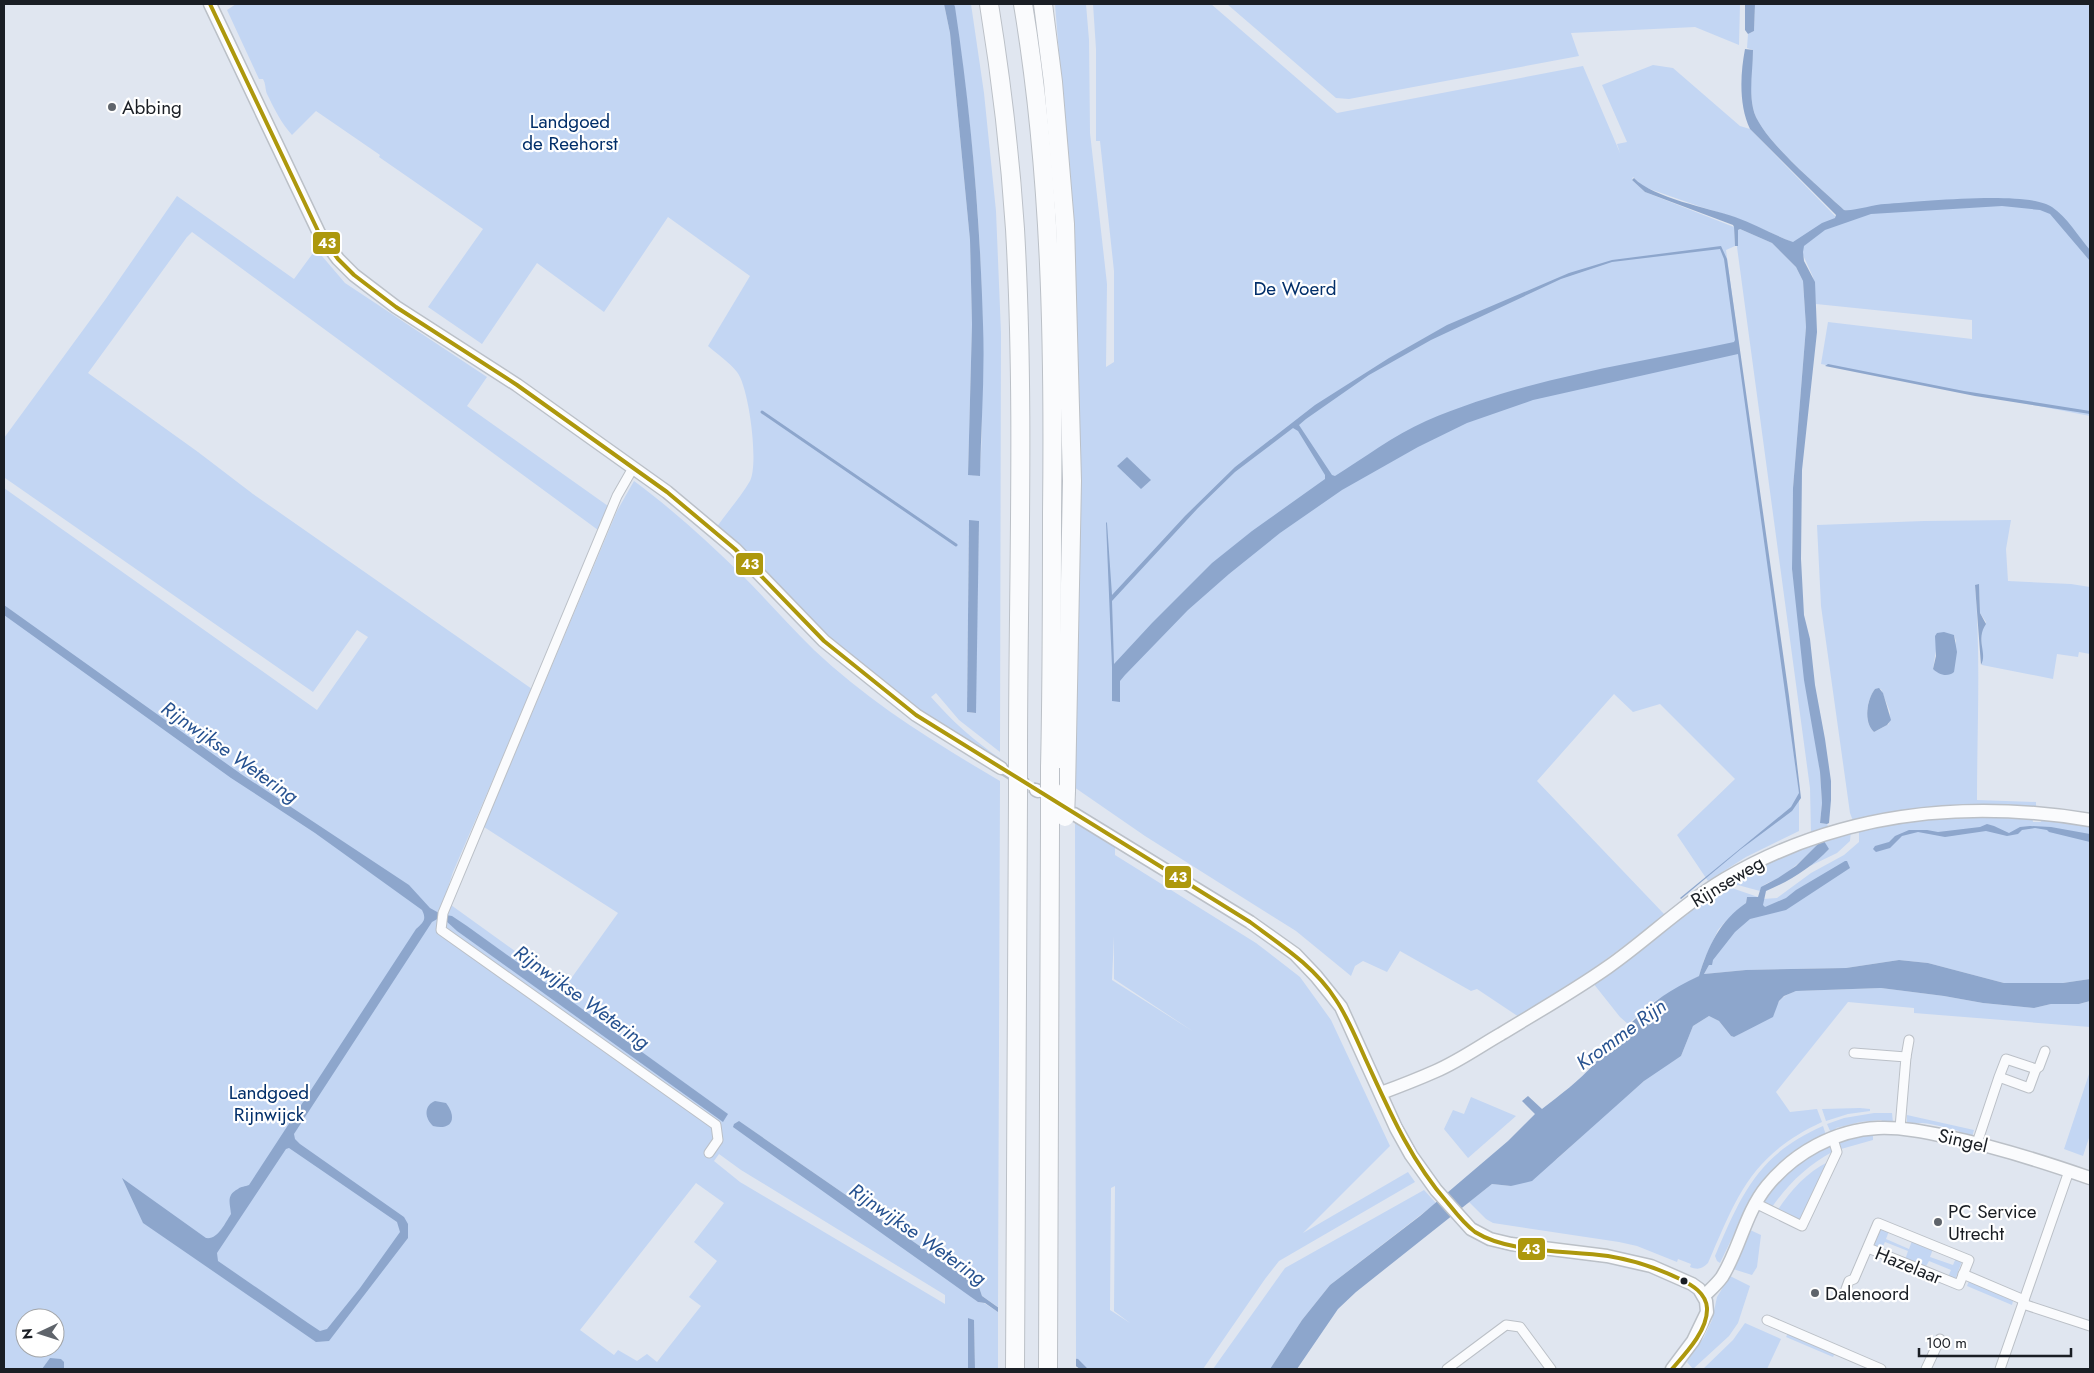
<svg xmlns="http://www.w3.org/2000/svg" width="2094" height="1373" font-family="Jost,sans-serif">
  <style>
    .green { fill: #c3d6f3; fill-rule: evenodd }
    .water { fill: #8da6cc; fill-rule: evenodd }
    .pier { fill: #e0e6f0 }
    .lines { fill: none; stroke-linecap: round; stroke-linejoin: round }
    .stream { stroke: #8da6cc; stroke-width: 3 }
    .secondary-tunnel { stroke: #b8bec7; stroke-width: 12; stroke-dasharray: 12 6; stroke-linecap: butt }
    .street-casing { stroke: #bbc0c7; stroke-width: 11 }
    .secondary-casing { stroke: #bbc0c7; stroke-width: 15 }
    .highway-casing { stroke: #bbc0c7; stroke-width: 20 }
    .street { stroke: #fafbfd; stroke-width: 9 }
    .secondary { stroke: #fafbfd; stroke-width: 12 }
    .highway { stroke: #fafbfd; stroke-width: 18 }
    .highway-bridge-casing { stroke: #bbc0c7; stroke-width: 20; stroke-linecap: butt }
    .highway-bridge { stroke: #fafbfd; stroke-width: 18 }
    .bus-1-casing { stroke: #fff; stroke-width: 8 }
    .bus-1 { stroke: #ad980d; stroke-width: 4 }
    .poi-dot { fill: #5f646b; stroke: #fff; stroke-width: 2 }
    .bus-dot { fill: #1a1e24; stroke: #fff; stroke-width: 2 }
    .labels { text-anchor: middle; stroke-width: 4.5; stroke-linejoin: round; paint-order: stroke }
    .poi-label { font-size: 19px; fill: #1a1e24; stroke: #fff; text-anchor: start }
    .park-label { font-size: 19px; fill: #022f6a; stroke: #fff }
    .street-label { font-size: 19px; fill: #1a1e24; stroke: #fff }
    .water-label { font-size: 20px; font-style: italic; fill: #275290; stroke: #fff }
    .line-badge { stroke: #fff; stroke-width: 2 }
    .badge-label { font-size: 14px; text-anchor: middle; font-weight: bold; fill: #fff }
  </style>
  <rect width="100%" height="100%" fill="#e0e6f0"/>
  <g class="green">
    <path d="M236,4H944L950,33L970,240L972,324L968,474L979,476C983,447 981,415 982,385C985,257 973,130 954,4H971L984,93L996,211L1001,333L1000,752L959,720L936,693L931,697C952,721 974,741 1001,759L1000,762L920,711L866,672L814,625L716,528C727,512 741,497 750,481C759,464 749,387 737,372C729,362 717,354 708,346L750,276L668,217L604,312L537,263L482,344L428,307L483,229L379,157L380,155L316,111L292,135C281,123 274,108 267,94C265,89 266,84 263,79H259L227,10ZM969,521H979L975,713L967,712Z"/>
    <path d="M1055,4H1086L1089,40L1090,133L1107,284L1106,367L1114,362V271L1100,141H1096V49L1093,4H1211L1337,113L1583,66L1620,153L1617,144L1627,142L1602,85L1653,65L1673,68L1740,126L1750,129L1836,217L1849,211L1844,210C1821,188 1758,137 1753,108C1749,90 1752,69 1753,50L1747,48L1748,34L1754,31L1755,4H2090V416L1821,364L1828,322L1972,339V320L1816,304L1813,277L1803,255L1792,242L1734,217L1701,207L1644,187L1633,177L1632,180L1645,192L1734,227L1735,246L1726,250L1799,792V831L1746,857L1708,881L1677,835L1735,779L1660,704L1633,712L1614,694L1537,781L1665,915L1585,975L1519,1017L1477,989L1471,991L1400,951L1387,972L1363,961L1355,966L1351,976L1296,931L1145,836L1074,787L1069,178Z"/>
    <path d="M1227,4H1740L1739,45L1695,27L1571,33L1579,56L1349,99L1336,98Z"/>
    <path d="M177,196L294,279L316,249L345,283L487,377L467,406L608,506L598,530L192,232L187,237L88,373L198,452L253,494L532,689L453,872L444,900L565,987L618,913L484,827L617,511L634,481C672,509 707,541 740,573C765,598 789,625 814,650C869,702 935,743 1000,781L998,1307L982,1296L979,1287L743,1124L978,1302L984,1303L998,1312V1369H975L974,1321L968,1318V1369H4V488L317,710L368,637L357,630L313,692L5,478L4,479V438L105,300ZM719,1154L741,1170L945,1295V1304L740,1182L714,1161ZM696,1183L724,1203L694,1242L717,1261L689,1297L701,1306L657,1362L647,1354L637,1361L618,1350L614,1355L580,1330ZM25,1318H55V1348H25Z"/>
    <path d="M1740,229L1772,243L1796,267L1803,281L1806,327L1793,488L1792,569L1820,772L1822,803L1820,823L1827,824L1829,828L1811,833L1810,788L1737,247L1738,230Z"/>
    <path d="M2011,520L2006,549L2008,581L2071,584L2090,587V654L2079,652L2078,657L2057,654L2053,679L1982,665L1981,632L1986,622L1980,613L1979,585H1975C1981,656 1977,728 1977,800L2036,802V807L1853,821L1850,813L1821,606L1817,525L1924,521ZM1954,635L1956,641L1947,675L1939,673L1933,669L1936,650ZM1875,689H1881L1890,712L1889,724L1874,732C1863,722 1867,699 1875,689Z"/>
    <path d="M1940,816L2032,817L2033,822H2041L2042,818L2090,823V979L2063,983H2004L1928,963L1899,960L1846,968L1746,970L1704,974L1709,965H1711L1706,964L1760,895L1763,899L1777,898L1811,873L1844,855L1859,842V828Z"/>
    <path d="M1075,821L1115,846V855L1256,943L1300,977L1331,1020L1390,1146L1303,1233L1408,1172L1415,1182L1279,1261L1265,1279L1203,1369H1088L1076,1358ZM1114,936V979L1194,1032L1112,980ZM1115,1186L1114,1311L1130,1323L1110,1310L1111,1188Z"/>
    <path d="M1851,830L1850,841L1837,853L1810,866L1829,849L1819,843C1807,856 1794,868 1779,878C1772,882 1762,883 1760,891L1734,884L1733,882L1759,865Z"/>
    <path d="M1723,885L1758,897H1747L1746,903L1724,923L1718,930L1704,960L1699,976L1653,1002L1628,1024L1620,1017L1593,983L1638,950L1640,951L1644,948V945L1681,915L1684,917L1688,914L1687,912Z"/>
    <path d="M1881,988L1944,996L1983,1003L2034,1008L2051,1004H2079L2090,1001V1027L1914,1013V1008L1848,1002L1776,1092L1790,1112L1817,1109L1822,1122C1751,1155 1737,1196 1708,1263C1702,1269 1698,1270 1690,1267L1691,1264L1678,1259L1677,1262L1637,1246L1619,1242L1493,1223L1486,1219L1469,1202L1492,1184L1511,1186L1557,1159L1608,1112L1651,1075L1681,1056L1693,1026L1709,1016L1719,1021L1731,1036L1734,1037L1774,1014C1776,1001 1784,995 1796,991Z"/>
    <path d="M2090,1071V1135L2083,1156L2064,1149Z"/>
    <path d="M1471,1097L1516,1116L1468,1158L1444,1129L1453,1110L1464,1114Z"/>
    <path d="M1860,1108L1870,1109V1111L1848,1114L1826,1121L1822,1109Z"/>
    <path d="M1874,1113H1892L1893,1123L1885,1124L1881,1120L1860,1122L1836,1128L1835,1132L1831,1133L1827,1124L1844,1118Z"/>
    <path d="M1907,1115L1974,1130L1972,1137L1961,1135L1959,1131C1947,1128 1935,1124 1922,1123C1916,1123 1914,1125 1907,1125Z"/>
    <path d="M1823,1126L1826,1135L1748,1205L1720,1263L1717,1261L1715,1256C1741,1195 1758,1154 1823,1126Z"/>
    <path d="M1873,1134V1140L1841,1149L1838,1141Z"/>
    <path d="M1829,1144L1832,1152C1807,1166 1789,1183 1772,1207L1762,1201C1780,1175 1802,1160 1829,1144Z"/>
    <path d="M1828,1162L1801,1221L1777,1211C1790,1191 1807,1172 1828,1162Z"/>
    <path d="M1424,1190L1436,1203L1330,1285L1302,1320L1270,1369H1213L1285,1268Z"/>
    <path d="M1881,1228L1889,1231L1886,1239L1909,1249L1912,1241L1933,1249L1930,1257L1953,1265L1956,1258L1962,1261L1955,1280L1948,1277L1951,1270L1929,1261L1925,1268L1905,1260L1908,1251L1885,1242L1881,1250L1873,1247Z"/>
    <path d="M1748,1229L1761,1235L1757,1267L1752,1275L1733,1269Z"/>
    <path d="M1730,1276L1750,1286L1738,1323L1729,1336L1693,1369L1687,1362L1704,1337L1712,1320L1717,1297Z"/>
    <path d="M1969,1281L2013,1301L2012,1305L1967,1286Z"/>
    <path d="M1745,1323L1781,1339L1767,1369H1703L1733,1340Z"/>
    <path d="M1788,1333L1835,1353L1833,1357L1786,1337Z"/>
  </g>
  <g class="water">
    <path d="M944,4H954L955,7C971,112 980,218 983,324C985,375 981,426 980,476L968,475L972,324L970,240L950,33Z"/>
    <path d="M1745,4H1755L1754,31L1748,34L1745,30Z"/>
    <path d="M1745,49L1753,50C1753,69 1749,89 1753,108C1758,137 1822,189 1844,210C1851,212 1875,204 1885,204C1919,202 2027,190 2052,207C2067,217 2078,236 2090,250V261L2050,214L2040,210L2002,206L1871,214L1825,230L1804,246L1803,252L1804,261L1815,282L1817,332L1802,470L1801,559L1804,615L1810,639L1815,685L1825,739L1831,781V800L1829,823L1827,824L1820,823L1822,803L1820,772L1804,680L1792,569L1793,488L1806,327L1803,281L1796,267L1772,243L1740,229L1738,230V246H1735L1734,227L1733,225L1645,192L1632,180L1634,178C1653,198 1709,208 1735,217C1755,224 1773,235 1793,242L1822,223L1835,218L1836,215L1750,129C1739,106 1740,75 1745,49Z"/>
    <path d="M1721,246L1727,259L1738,336L1789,696L1801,798L1792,811L1741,849L1681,899L1680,898L1791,807L1799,793L1738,354L1533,400L1467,423L1418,447L1342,490L1280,533L1229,574L1188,610L1125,675L1120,681V702L1112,701V667L1106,522L1107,523L1112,595L1185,516L1235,467L1315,405L1389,358L1447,325L1569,273L1612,260ZM1720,249L1724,259L1735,340L1734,342C1630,364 1524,379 1426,421C1394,435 1364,458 1335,476L1332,475L1299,425L1306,419L1369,375L1431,340L1561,279L1612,262ZM1293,428L1298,431L1325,475V479L1252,531L1212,563L1152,623L1114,664L1112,601L1198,508L1235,472Z"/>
    <path d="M1828,364L1964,391L2090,411V414L1975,396L1825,366Z"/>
    <path d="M1127,457L1151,480L1141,489L1117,466Z"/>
    <path d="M969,520L979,521L976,713L967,712Z"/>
    <path d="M1979,584L1980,613L1986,624C1975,640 1988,653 1981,665L1975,585Z"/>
    <path d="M4,605L241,774L409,885L430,908L439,913V918L432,922L294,1134L295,1139L300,1144L404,1217L408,1224V1238L329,1341L316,1342L143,1223L122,1178L206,1238C218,1240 225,1223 231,1214C230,1203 226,1195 238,1189C241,1186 245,1187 249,1185L416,929C423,922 427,920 422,910L315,833L231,778L4,615ZM289,1148L397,1222L400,1232L360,1288L327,1329L320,1331L308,1323L218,1261L217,1253L286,1149Z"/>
    <path d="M1944,632L1954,635L1957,652L1954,672C1947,678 1938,674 1933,669L1936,656L1935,636L1937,633Z"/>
    <path d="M1879,688L1883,693L1891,720L1887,725L1874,732C1863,722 1867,699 1875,689Z"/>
    <path d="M1987,824L1994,826L2009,833L2020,827L2030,826L2051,827L2090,834V842L2049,832L2047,830L2035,828L2022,830L2018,834L2007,836L1986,831L1945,837L1918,832L1902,836L1890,848L1876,852L1873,849L1875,846L1889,842L1895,836L1909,830H1927L1938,832L1980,827Z"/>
    <path d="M1824,841L1829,849C1812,867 1790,881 1766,891L1763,905L1765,907L1786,898L1796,890L1845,861H1847L1850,868L1786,910L1750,919L1735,932L1713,960L1712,965H1709L1704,974L1746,970L1846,968L1899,960L1928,963L2004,983H2063L2090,979V1001L2079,1004H2051L2034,1008L1983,1003L1944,996L1881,988L1796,991L1784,996L1779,1001L1773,1017L1734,1037L1731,1036L1719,1021L1709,1016L1693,1026L1681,1056L1644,1081L1532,1181L1511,1186L1492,1184L1356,1292L1338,1309L1297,1369H1270L1302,1320L1330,1285L1420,1216L1508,1141L1535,1114L1522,1101L1528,1096L1542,1109C1560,1095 1579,1081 1594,1064C1631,1023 1647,1000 1699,976C1708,946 1720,921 1746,903L1747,897H1758L1761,887L1778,878L1796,866L1819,843Z"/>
    <path d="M446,915L452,916L467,926L728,1114L723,1122L457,931L445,920Z"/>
    <path d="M435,1101L446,1103C457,1117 453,1131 433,1126C425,1119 423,1106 435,1101Z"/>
    <path d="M739,1121L979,1287L982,1296L1068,1357L1078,1359L1088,1369H1080L985,1303L978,1302L733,1127L734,1124Z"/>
    <path d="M968,1318L974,1320L975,1369H968Z"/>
    <path d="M50,1358L61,1359L64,1362V1369H42Z"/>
  </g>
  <path class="pier" d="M998,1304L1069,1355H1076V1369L998,1315Z"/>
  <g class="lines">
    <path class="stream" d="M762,412L956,545"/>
    <path class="secondary-tunnel" d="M1001,768L1036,790"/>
    <defs>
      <g id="street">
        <path d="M633,468L617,496L443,913L441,930L716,1125L718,1140L709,1153"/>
        <path d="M1854,1053L1906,1057L1900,1128"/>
        <path d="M1906,1057L1909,1040"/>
        <path d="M2036,1069L2039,1067L2045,1051"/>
        <path d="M1977,1143L1999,1077L2029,1088L2036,1069L2006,1059L1999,1077"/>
        <path d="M1755,1203L1802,1226L1837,1152L1833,1139"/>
        <path d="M1963,1274L2024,1300"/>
        <path d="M1846,1289L1849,1281L1854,1279L1878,1223L1969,1260L1959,1285L1868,1248"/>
        <path d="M2023,1304L2090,1326"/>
        <path d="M1767,1320L1881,1369"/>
        <path d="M1447,1369L1506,1325L1520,1327L1551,1369"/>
        <path d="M1926,1369L1940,1339"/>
        <path d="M2000,1369L2069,1171"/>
      </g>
      <g id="secondary">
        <path d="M210,4L319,233L338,259L354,275L396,307L517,385L667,492L735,549L824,641L916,715L1001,768"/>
        <path d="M1036,790L1038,791"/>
        <path d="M1074,814L1250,922L1295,954L1316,976L1341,1007L1396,1128L1411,1155L1436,1190L1471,1229L1490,1239L1511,1244L1607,1256L1651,1266L1692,1284L1699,1289L1706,1301L1707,1312L1693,1341L1672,1369"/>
        <path d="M1381,1093C1400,1086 1418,1079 1436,1071C1459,1061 1480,1046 1501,1034C1537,1012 1574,991 1608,967C1648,939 1683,904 1725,879C1837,813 1963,799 2090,820"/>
        <path d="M1704,1296C1710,1290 1717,1284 1722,1277C1740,1248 1745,1213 1767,1186C1794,1153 1835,1130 1878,1128C1902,1127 1926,1132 1949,1137C1997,1147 2044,1162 2090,1178"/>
      </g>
      <g id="highway">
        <path d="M989,4C1001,78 1010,154 1015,229C1025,404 1018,580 1018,755"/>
        <path d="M1023,4C1051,172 1054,344 1052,514C1052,599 1052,683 1050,768"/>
        <path d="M1043,4L1053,82L1065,224L1072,481L1066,791"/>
        <path d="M1015,1369L1018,797"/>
        <path d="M1048,1369L1050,827"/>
      </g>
    </defs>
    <use href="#street" class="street-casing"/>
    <use href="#secondary" class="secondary-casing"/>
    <use href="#highway" class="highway-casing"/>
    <use href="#street" class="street"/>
    <use href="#secondary" class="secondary"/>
    <use href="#highway" class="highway"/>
    <defs>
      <g id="highway-bridge">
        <path d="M1050,768V827"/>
        <path d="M1018,797V755"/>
        <path d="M1065,817L1066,791"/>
      </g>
    </defs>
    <use href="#highway-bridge" class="highway-bridge-casing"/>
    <use href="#highway-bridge" class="highway-bridge"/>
    <defs>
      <path id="bus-1" d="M210,4L319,233L338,259L354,275L396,307L517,385L667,492L735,549L824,641L916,715L1250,922C1281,945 1315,967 1336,1000C1348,1018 1356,1038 1365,1058C1388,1108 1410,1160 1447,1202C1455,1212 1464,1224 1475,1232C1510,1254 1568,1250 1608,1256C1633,1260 1657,1268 1680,1279C1692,1285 1706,1293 1707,1308C1708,1330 1686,1353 1672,1369"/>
    </defs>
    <use href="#bus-1" class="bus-1-casing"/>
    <use href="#bus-1" class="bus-1"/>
  </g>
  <g class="poi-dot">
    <circle cx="112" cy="107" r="5"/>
    <circle cx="1938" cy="1222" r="5"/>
    <circle cx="1815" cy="1293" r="5"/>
  </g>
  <circle class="bus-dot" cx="1684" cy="1281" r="4.5"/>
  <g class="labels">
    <g class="poi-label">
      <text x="122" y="114">Abbing</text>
      <text x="1948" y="1218">PC Service<tspan x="1948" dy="22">Utrecht</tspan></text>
      <text x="1825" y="1300">Dalenoord</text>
    </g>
    <g class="park-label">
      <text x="570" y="128">Landgoed<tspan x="570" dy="22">de Reehorst</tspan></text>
      <text x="1295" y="295">De Woerd</text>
      <text x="269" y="1099">Landgoed<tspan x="269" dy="22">Rijnwijck</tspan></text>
    </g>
    <g class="street-label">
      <text transform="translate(1727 881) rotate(-31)" y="7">Rijnseweg</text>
      <text transform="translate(1963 1140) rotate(13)" y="7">Singel</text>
      <text transform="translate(1909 1265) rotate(22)" y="7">Hazelaar</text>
    </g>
    <g class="water-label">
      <text transform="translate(230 752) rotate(35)" y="7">Rijnwijkse Wetering</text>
      <text transform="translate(582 997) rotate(36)" y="7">Rijnwijkse Wetering</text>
      <text transform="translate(1621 1034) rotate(-36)" y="7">Kromme Rijn</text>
      <text transform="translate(918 1234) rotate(35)" y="7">Rijnwijkse Wetering</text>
    </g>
  </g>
  <g class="line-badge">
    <rect x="312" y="231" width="29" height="24" rx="5" fill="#ad980d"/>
    <rect x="735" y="552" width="29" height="24" rx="5" fill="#ad980d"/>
    <rect x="1164" y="865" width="28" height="24" rx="5" fill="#ad980d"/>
    <rect x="1517" y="1237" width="29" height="24" rx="5" fill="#ad980d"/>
  </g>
  <g class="badge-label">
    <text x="327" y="248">43</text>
    <text x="750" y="569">43</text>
    <text x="1178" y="882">43</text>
    <text x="1531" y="1254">43</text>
  </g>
  <rect width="2094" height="1373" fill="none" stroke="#1a1e24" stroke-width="10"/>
  <g transform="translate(40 1333) rotate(266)"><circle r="24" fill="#ffffff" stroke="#a3a5a7"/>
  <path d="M0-4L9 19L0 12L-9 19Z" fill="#5f646b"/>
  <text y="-8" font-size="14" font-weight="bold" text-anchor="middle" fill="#1a1e24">N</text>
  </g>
  <path d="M1919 1348v8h152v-8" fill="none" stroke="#1a1e24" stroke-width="2.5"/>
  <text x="1926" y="1348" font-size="15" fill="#1a1e24" stroke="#ffffff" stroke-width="4" paint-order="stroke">100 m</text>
</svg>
